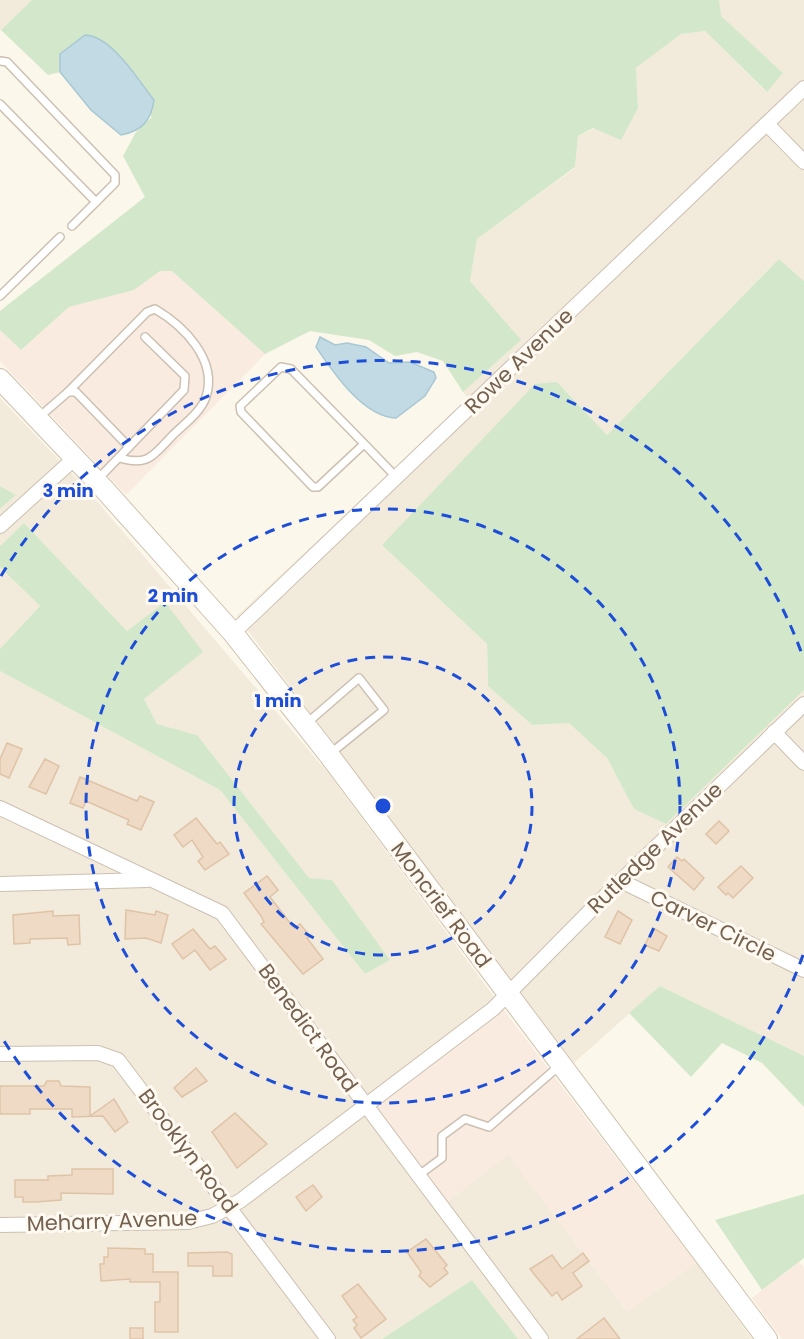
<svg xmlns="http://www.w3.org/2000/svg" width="804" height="1339" font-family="Poppins,sans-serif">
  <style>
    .residential { fill: #f2eada }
    .commercial { fill: #faebe0 }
    .green { fill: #d3e8ca }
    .water { fill: #c1dae3; stroke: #a8c8d4; stroke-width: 1.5 }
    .building { fill: #eedac5; stroke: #dfc3a7; stroke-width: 1.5 }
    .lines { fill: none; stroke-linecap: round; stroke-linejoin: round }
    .lane-casing { stroke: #ccc0b2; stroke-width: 10 }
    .street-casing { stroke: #ccc0b2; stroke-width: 16 }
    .secondary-casing { stroke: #cfc1af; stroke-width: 22 }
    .lane { stroke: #fff; stroke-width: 7 }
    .street { stroke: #fff; stroke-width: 14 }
    .secondary { stroke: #fff; stroke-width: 20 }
    .ring { fill: none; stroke: #1d4ed8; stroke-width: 3; stroke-dasharray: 10 8 }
    .labels { text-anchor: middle; stroke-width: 6; stroke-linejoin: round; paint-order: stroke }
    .street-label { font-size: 21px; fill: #746150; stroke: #fefaf1 }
    .centre { fill: #1d4ed8; stroke: #fefaf1; stroke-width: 3 }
    .ring-label { font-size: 18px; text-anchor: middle; font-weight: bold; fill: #1d4ed8; stroke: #fefaf1; stroke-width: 6; stroke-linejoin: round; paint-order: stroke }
  </style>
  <rect width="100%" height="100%" fill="#fbf7eb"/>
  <g class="residential">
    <path d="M0,0H32L0,31Z"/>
    <path d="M719,0H804V281L779,259L607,435L557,382L382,545L487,644L488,686L532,725L569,723L607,758L634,809L666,824L804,690V1056L660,986L574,1063L237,616L469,399L463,392L520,340L470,281L477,239L575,168L578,136L638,108L636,68L681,34L705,31L766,92L783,73L720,16Z"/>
    <path d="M0,398L84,486L329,774L503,1009L376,1107L447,1202L508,1154L627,1312L696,1263L752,1339H518L472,1280L382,1339H0V671L220,790L365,974L390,960L332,880L309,878L197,735L157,724L144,699L165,602L127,631L24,523L0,546V509L16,495L0,486Z"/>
    <path d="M0,567L40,606L0,649Z"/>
  </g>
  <g class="commercial">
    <path d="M160,271H172L265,354L126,495L0,361V330L21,350L69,307L134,290Z"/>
    <path d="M503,1009L696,1263L627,1312L508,1155L447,1202L376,1107Z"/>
    <path d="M799,1262L804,1268V1339H782L752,1298Z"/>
  </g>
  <g class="green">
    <path d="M32,0H719L721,16L783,73L767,92L705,31L681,34L636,68L638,108L621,140L593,128L578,136L575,167L477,239L470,281L521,340L463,392L443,361L417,352L395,356L369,340L310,331L265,354L172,271H160L134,290L69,307L21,350L0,330V311L145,197L123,156L136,132L152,117L60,54V72L48,75L1,30Z"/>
    <path d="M779,259L804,281V690L666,824L634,809L607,758L569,723L532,725L488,686L487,644L382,545L535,384L557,382L607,435Z"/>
    <path d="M0,486L16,495L0,509Z"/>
    <path d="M24,523L127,631L165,602L203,652L144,699L157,724L197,735L309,878L332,880L390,960L365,974L220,790L0,671V649L40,606L0,567V546Z"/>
    <path d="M660,986L804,1056V1107L762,1063L722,1043L691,1077L629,1013Z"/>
    <path d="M804,1194V1258L762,1290L715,1220Z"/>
    <path d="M472,1280L518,1339H382Z"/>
  </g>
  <g class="water">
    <path d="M85,35C112,36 138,80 154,100C151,121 142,131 121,135L91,110L60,72V54Z"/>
    <path d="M320,337L335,345L347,343L366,347L389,363L410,362L434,372L436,378L425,396L396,418C363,417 333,372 316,347Z"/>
  </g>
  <g class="building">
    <path d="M7,743L22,749L9,778L0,774V759Z"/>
    <path d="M45,759L59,766L46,794L29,787Z"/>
    <path d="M80,777L137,801L140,796L154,802L141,830L127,824L129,820L86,801L83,808L70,803Z"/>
    <path d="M196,818L217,844L220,842L229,854L205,870L198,861L203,857L192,840L183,847L174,835Z"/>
    <path d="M719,821L729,831L716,844L706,834Z"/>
    <path d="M677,857L682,861L684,859L704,878L694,890L668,867Z"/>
    <path d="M741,866L753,878L733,898L728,893L726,895L718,887Z"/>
    <path d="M267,876L278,890L270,897L294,928L300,924L310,936L307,938L323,959L303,974L261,924L264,922L261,916L244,893Z"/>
    <path d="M126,910L155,915L156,911L168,915L161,943L146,938L125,939Z"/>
    <path d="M53,911V916L79,915L80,944L68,945L67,938L30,939V943L14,944L13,915Z"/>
    <path d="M618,911L632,920L620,944L605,937Z"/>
    <path d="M653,928L667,936L659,951L645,945Z"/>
    <path d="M193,929L210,949L215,946L226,959L210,970L195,950L183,959L172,944Z"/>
    <path d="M196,1068L207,1081L182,1097L174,1088Z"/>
    <path d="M47,1081H59L61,1086L90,1087V1116L114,1099L128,1122L115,1132L103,1116L72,1117V1109H30V1114H0V1086H44Z"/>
    <path d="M235,1113L267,1144L237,1168L212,1132Z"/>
    <path d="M72,1169H113V1194L61,1193V1200L36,1202H23V1197H15V1180H48V1176L72,1175Z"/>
    <path d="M313,1185L322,1197L306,1211L296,1197Z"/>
    <path d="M426,1239L447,1265L444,1268L448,1273L430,1287L419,1276L421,1272L407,1252Z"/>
    <path d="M108,1248L145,1249V1254H153V1272H178V1332H155V1302H160V1282H130V1279L101,1281L100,1264H104V1257H108Z"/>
    <path d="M227,1252L232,1254V1276H213V1266H188V1253Z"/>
    <path d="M583,1253L589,1261L573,1273L582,1286L562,1300L557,1292L552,1296L530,1269L552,1255L562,1269Z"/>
    <path d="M358,1284L386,1319L361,1338L354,1328L357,1325L353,1320L357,1317L342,1296Z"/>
    <path d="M604,1318L620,1339H577Z"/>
    <rect x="130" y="1328" width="13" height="11"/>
  </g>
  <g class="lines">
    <defs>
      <g id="lane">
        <path d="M0,61L7,62L115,175V183L72,226"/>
        <path d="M0,104L96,202"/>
        <path d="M0,296L60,237"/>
        <path d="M68,392L147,312L155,309C184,326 218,360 206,397C201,412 184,424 173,435C154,454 149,467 120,458"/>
        <path d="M38,418L68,392H76L129,447"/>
        <path d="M364,444L318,487H313L241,412L240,406L281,367L291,369C326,405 362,441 397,478"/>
        <path d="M98,479L184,390L185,376L145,337"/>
        <path d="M307,723L359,678L384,710L331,753"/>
        <path d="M419,1175L442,1158V1136L465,1119L489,1127L559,1066"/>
      </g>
      <g id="street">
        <path d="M767,124L804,162"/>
        <path d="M0,526L75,458"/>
        <path d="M233,633L804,88"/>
        <path d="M774,732L804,763"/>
        <path d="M0,808L222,913L541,1339"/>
        <path d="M621,881L804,970"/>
        <path d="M0,884L147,880"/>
        <path d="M0,1054L98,1053L118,1060L328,1339"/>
        <path d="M0,1225L188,1222L212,1216L240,1201L493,1009L594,907L804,704"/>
      </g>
      <path id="secondary" d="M0,379L104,489L233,633L329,755L767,1339"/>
    </defs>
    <use href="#lane" class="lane-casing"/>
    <use href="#street" class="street-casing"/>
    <use href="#secondary" class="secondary-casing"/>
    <use href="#lane" class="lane"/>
    <use href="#street" class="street"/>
    <use href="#secondary" class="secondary"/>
  </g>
  <g class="ring">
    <circle cx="383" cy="806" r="149"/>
    <circle cx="383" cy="806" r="297"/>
    <path d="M803 955A446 446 0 0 1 1 1036M1 576A446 446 0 0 1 803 657"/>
  </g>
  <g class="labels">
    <g class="street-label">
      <text transform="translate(519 361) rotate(-44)" y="7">Rowe Avenue</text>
      <text transform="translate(655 848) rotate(-44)" y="7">Rutledge Avenue</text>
      <text transform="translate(441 905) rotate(53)" y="7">Moncrief Road</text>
      <text transform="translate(713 926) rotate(26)" y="7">Carver Circle</text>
      <text transform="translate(308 1028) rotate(54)" y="7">Benedict Road</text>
      <text transform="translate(188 1151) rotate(53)" y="7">Brooklyn Road</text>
      <text transform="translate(112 1221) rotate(-2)" y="7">Meharry Avenue</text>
    </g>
  </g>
  <circle cx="383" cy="806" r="9" class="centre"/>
  <g class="ring-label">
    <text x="68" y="497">3 min</text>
    <text x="173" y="602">2 min</text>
    <text x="278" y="707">1 min</text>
  </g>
</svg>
